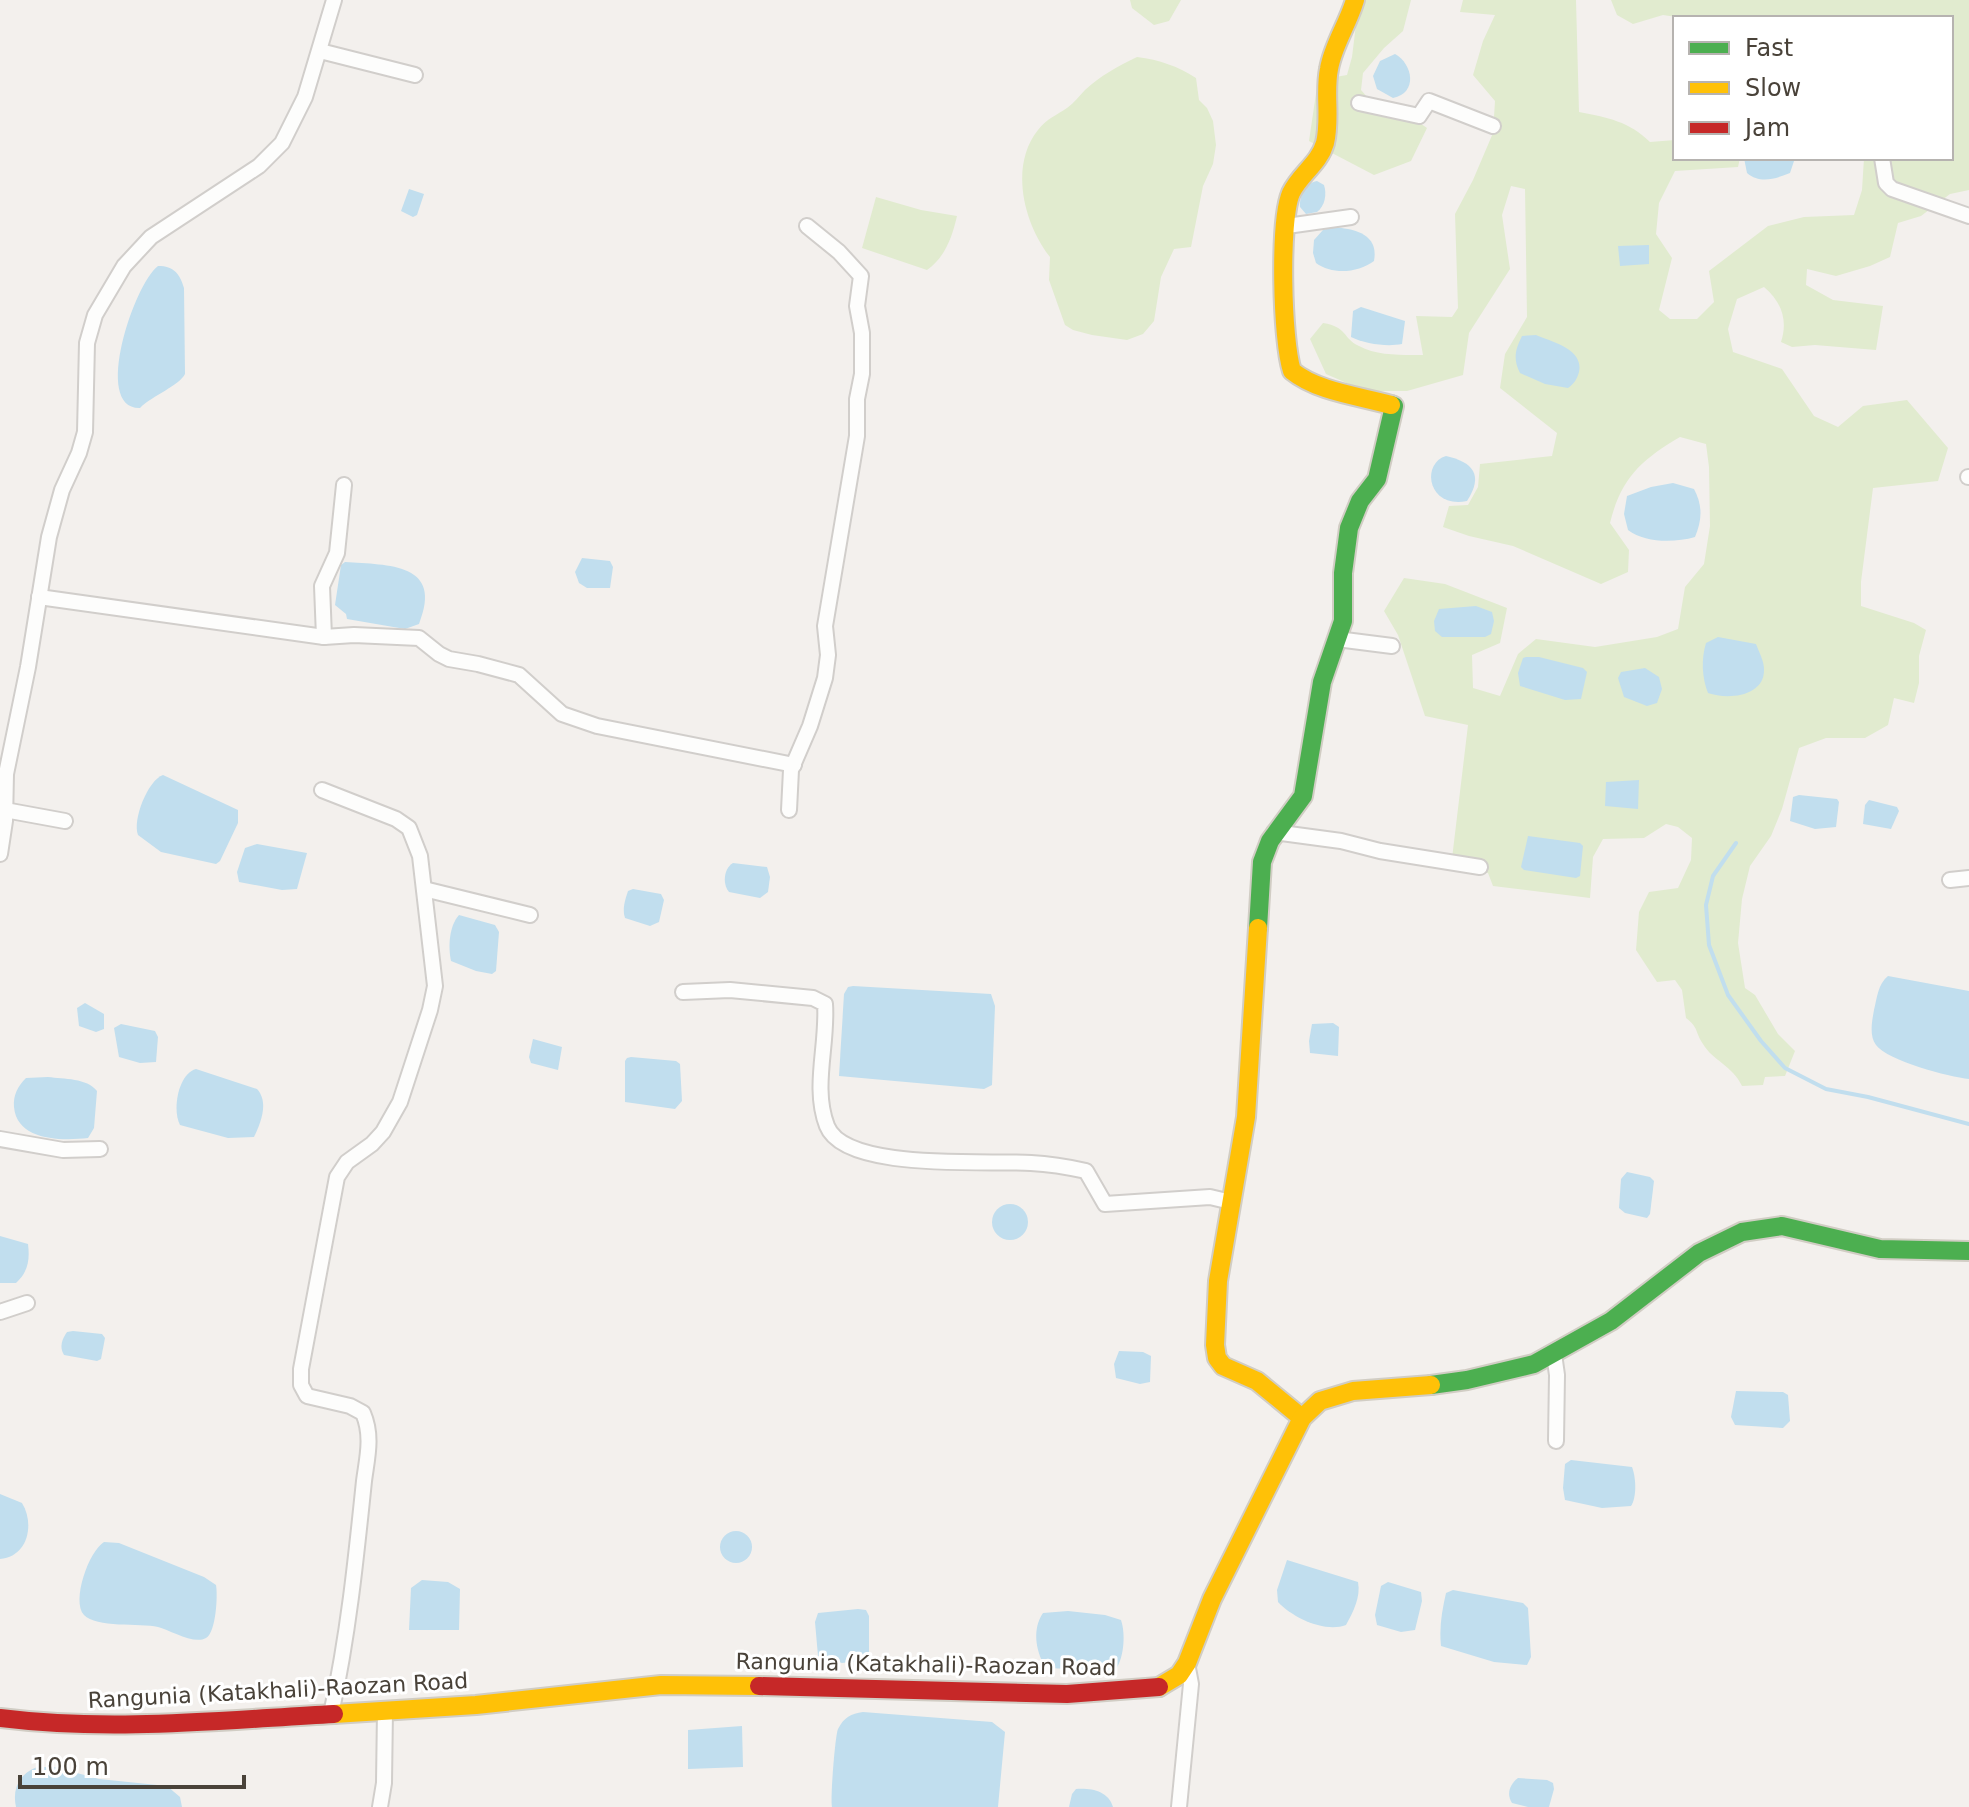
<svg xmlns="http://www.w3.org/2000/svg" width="1969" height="1807" font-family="'DejaVu Sans',sans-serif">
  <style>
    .green { fill: #e1ebcf }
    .water { fill: #c1deee }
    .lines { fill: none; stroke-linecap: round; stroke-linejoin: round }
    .stream { stroke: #c1deee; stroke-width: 4 }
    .street-casing { stroke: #d1cecb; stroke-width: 18 }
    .fast-casing { stroke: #d1cdc4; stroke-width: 22 }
    .slow-casing { stroke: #d1cdc4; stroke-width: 22 }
    .jam-casing { stroke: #d1cdc4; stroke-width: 22 }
    .street { stroke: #fdfdfc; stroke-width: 14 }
    .fast { stroke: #4caf50; stroke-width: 18 }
    .slow { stroke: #ffc107; stroke-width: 18 }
    .jam { stroke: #c62828; stroke-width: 18 }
    .labels { text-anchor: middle; stroke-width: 6; stroke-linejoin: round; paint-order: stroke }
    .street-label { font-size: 22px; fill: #494239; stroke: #fff }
  </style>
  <rect width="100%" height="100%" fill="#f3f0ed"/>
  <g class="green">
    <path d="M1130,0H1181L1169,21L1154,25L1132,8Z"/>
    <path d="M1359,0H1411L1403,31L1384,48L1363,73L1361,90L1375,106L1414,119L1427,128L1411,161L1374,175L1309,141L1318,80L1347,75L1352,57Z"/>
    <path d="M1463,0H1576L1579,112C1607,117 1630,122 1650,142L1675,140V158H1740L1738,167L1675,171L1659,203L1656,234L1672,258L1659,310L1670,319H1697L1714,302L1709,271L1768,226L1804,217L1854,215L1862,190L1864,158H1951V18H1683L1663,15L1633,24L1617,15L1611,0H1969V190L1950,194L1921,216L1898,223L1890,257L1870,266L1836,276L1807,269L1806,285L1833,300L1883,306L1876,350L1815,345L1792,347L1781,342C1788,321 1782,302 1764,287L1737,299L1728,329L1733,352L1782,369L1814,416L1838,427L1863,406L1907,400L1948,448L1938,481L1873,488L1861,582V606L1914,623L1926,630L1919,656V683L1914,703L1894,698L1888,725L1865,738H1826L1799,748L1782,809L1771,836L1750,866L1742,899L1738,943L1745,988L1755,995L1778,1034L1795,1051L1785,1076L1765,1077L1763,1085L1742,1086C1732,1065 1713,1061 1703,1044C1695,1032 1699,1028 1686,1018L1682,990L1675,980L1657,982L1636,950L1639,912L1649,892L1678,888L1691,860L1692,838L1678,827L1666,824L1644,838L1603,839L1593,857L1590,898L1493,886L1488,873L1451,867L1468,725L1425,716L1398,635L1384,611L1404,578L1445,584L1507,608L1500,643L1472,655L1473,688L1500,696L1518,654L1536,639L1595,647L1657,637L1678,629L1685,587L1704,564L1710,526L1709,467L1706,444L1680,437C1641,460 1621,478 1610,523L1629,550L1628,572L1601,584L1513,546L1469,536L1443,527L1449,506L1468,505L1478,487L1480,464L1552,456L1557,433L1500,388L1505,354L1527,317L1525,189L1511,186L1502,215L1510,269L1469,333L1463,375L1407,391H1365L1326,374L1310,339L1323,323C1348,327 1342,338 1359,346C1377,356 1403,355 1423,355L1416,316L1452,317L1458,308L1455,214L1473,180L1493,133L1495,101L1473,75L1483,41L1495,15L1460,12Z"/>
    <path d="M1137,57C1160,60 1177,66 1196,78L1199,100L1207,108L1213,121L1216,145L1213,164L1203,186L1191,247L1174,249L1161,277L1154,321L1143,334L1127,340L1092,335L1073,330L1065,325L1049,280L1050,257C1024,224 1009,166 1038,130C1046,119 1057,115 1067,108C1074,103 1079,96 1085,90C1100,76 1118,66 1137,57Z"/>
    <path d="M876,197L921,210L957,216C952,238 945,257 927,270L862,248Z"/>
  </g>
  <g class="water">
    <path d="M1395,54C1413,64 1418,93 1393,98L1377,89L1373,76L1380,61Z"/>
    <path d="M1744,158H1795L1790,173C1775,179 1760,184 1747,173Z"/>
    <path d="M1317,181L1324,185C1327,194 1325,206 1317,212L1306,214L1300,207C1299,197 1305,183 1317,181Z"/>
    <path d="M409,189L424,194L417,215L413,217L401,211Z"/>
    <path d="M1333,227C1355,229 1379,234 1374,261C1358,273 1332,275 1316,263L1313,253L1314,240L1323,230Z"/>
    <path d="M1649,245V264L1620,266L1618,246Z"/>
    <path d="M158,266C174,266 180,274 184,288L185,374C179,386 153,395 140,408C92,409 134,284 158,266Z"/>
    <path d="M1361,307L1405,321L1402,344C1387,347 1365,344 1351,337L1353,311Z"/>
    <path d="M1536,335C1552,342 1584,349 1579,372C1577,379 1574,384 1568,388L1545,384L1520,373C1513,359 1515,350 1522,336Z"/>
    <path d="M1446,456C1473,462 1484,475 1467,501C1427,509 1421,463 1446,456Z"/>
    <path d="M1673,483L1694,489C1703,506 1702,520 1695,537C1674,543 1645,543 1628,530L1624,514L1627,496L1651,487Z"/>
    <path d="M582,558L610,561L613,567L610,588H587L579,583L575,572Z"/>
    <path d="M345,562C389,565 444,563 419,624L405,629L347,619L346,614L335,605L341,565Z"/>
    <path d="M1476,606L1492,612L1494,621L1491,634L1485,637H1442L1435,631L1434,621L1439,609Z"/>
    <path d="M1718,637L1756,644C1759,652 1764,661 1764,669C1765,697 1727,700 1708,693C1702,678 1701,659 1706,643Z"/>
    <path d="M1526,657H1539L1583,668L1587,672L1581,699L1565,700L1520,686L1518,673L1523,658Z"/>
    <path d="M1645,668L1659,677L1662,689L1657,703L1647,706L1624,697L1618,678L1621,672Z"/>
    <path d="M163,775L238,810V823L220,861L216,864L161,852L138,835C132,820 148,780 163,775Z"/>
    <path d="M1639,780L1638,809L1605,806L1606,782Z"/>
    <path d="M1799,795L1837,799L1839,802L1836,827L1815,829L1790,821L1793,797Z"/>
    <path d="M1869,800L1897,807L1899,811L1891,829L1863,824L1865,805Z"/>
    <path d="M1528,836L1580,843L1583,846L1580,876L1576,878L1524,870L1521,867Z"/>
    <path d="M257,844L307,853L297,889L282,890L239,882L237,872L245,848Z"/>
    <path d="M733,863L767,867L770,877L768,892L760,898L729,892C722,884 724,868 733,863Z"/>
    <path d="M633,889L661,894L664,900L659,922L650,926L625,918C622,909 625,900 628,891Z"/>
    <path d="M459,915L495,925L499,932L496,971L492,974L476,971L451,961C448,947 449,926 459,915Z"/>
    <path d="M1888,976L1969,991V1079C1949,1077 1888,1061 1876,1045C1869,1036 1872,1021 1874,1010C1877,998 1878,984 1888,976Z"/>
    <path d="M853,986L991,994L995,1006L992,1085L984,1089L839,1076L844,994L848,987Z"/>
    <path d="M85,1003L104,1014V1029L96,1032L79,1026L77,1008Z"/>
    <path d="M1333,1023L1339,1027L1338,1056L1310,1053L1309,1041L1312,1024Z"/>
    <path d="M121,1024L155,1031L158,1037L156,1062L140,1063L119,1057L114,1028Z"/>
    <path d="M533,1039L562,1047L558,1070L531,1063L529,1057Z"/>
    <path d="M631,1057L676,1061L680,1064L682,1101L675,1109L625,1102V1061L627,1058Z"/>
    <path d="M196,1069L257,1089C269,1102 261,1123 254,1137L228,1138L180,1125C172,1110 178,1074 196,1069Z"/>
    <path d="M48,1077C64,1079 87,1078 97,1091L94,1128L88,1138C62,1141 17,1141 14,1107C13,1095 18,1086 26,1078Z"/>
    <path d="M1627,1172L1650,1177L1654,1181L1650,1214L1647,1218L1625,1213L1619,1208L1621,1179Z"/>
    <circle cx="1010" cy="1222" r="18"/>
    <path d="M0,1236L28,1244C30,1260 28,1272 16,1283H0Z"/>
    <path d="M73,1331L102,1334L105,1338L101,1359L97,1361L64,1355C59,1347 62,1339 67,1332Z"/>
    <path d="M1119,1351L1143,1352L1151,1356L1150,1382L1140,1384L1116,1378L1114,1364Z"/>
    <path d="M1736,1391L1783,1392L1788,1395L1790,1421L1783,1428L1735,1425L1731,1417Z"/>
    <path d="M1571,1460L1632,1467C1636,1477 1637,1497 1631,1506L1602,1508L1565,1500L1563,1488L1565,1464Z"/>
    <path d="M0,1494L22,1503C35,1524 28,1557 0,1559Z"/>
    <circle cx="736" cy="1547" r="16"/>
    <path d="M104,1542L119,1543L204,1577L216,1585C218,1595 216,1633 206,1638C194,1645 170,1630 158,1627C140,1623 96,1628 84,1615C71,1601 89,1551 104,1542Z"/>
    <path d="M1287,1560L1358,1582C1361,1597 1353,1612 1346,1625C1325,1633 1293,1618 1278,1602L1277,1590Z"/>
    <path d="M422,1580L448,1582L460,1589L459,1630H409L411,1588Z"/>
    <path d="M1388,1582L1421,1592L1422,1601L1415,1630L1401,1632L1377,1625L1375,1615L1381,1586Z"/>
    <path d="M1453,1590L1523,1603L1528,1608L1531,1657L1527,1665L1494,1662L1441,1646C1439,1627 1442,1611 1446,1593Z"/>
    <path d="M858,1609L866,1610L869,1616V1656L867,1660L842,1663L818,1656L815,1622L818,1613Z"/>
    <path d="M1068,1611L1105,1615L1121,1620C1126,1635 1124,1660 1114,1672C1101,1673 1092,1670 1079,1669C1066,1667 1057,1671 1044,1665C1036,1650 1032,1629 1043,1613Z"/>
    <path d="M863,1712L992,1722L1005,1732L998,1807H832C830,1800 835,1736 838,1729C844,1717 851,1714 863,1712Z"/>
    <path d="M742,1726L743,1767L688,1769V1730Z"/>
    <path d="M37,1767H55L99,1779L167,1786L180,1797L182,1807H16C12,1789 19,1774 37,1767Z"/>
    <path d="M1518,1778L1547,1780L1553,1783L1554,1789L1549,1807H1528L1512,1803C1506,1794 1510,1784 1518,1778Z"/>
    <path d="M1076,1789C1092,1788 1108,1791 1113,1807H1069L1072,1794Z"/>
  </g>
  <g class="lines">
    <path class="stream" d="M1736,843L1713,876L1706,905L1709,945L1728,995L1761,1041L1785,1068L1826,1089L1868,1097L1969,1124"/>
    <defs>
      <g id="street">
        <path d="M320,51L415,75"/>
        <path d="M1359,103L1419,116L1429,101L1493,126"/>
        <path d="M1882,158L1886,183L1892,189L1969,216"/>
        <path d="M1287,226L1351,217"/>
        <path d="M1968,477H1969"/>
        <path d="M39,597L324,637L354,635L419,638L439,654L449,659L478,664L519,675L562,714L597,726L794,765"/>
        <path d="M324,637L322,586L337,553L344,485"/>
        <path d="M1337,639L1392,646"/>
        <path d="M322,790L396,819L409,828L420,856L435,986L430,1010L400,1102L383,1132L372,1144L347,1162L337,1177L301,1369V1385L307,1396L350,1406L363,1413C373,1436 367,1458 364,1481C356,1559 348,1637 331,1714"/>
        <path d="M5,810L65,821"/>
        <path d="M789,810L791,770L810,726L825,678L828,655L825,626L857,436V399L862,374V333L857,306L861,276L839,252L807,226"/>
        <path d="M1274,832L1341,841L1380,851L1480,867"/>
        <path d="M0,854L5,821L6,774L28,667L49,537L62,490L79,453L85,432L87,343L95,315L124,266L151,237L259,166L282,143L305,97L334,0"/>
        <path d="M1950,880L1969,878"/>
        <path d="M424,889L530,915"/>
        <path d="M683,992L730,990L813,998L825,1004C828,1045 812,1087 827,1126C845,1172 989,1160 1031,1163C1050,1164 1068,1167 1086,1171L1105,1204L1210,1197L1231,1202"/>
        <path d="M0,1139L63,1150L100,1149"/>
        <path d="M0,1312L27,1303"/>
        <path d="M1554,1354L1557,1375L1556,1441"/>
        <path d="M380,1807L384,1783L385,1711"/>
        <path d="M1179,1807L1191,1684L1187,1663"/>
      </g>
      <g id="fast">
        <path d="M1258,928L1262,862L1270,841L1303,796L1322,682L1343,621V573L1349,528L1360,501L1377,479L1394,406L1391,405"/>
        <path d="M1431,1385L1467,1380L1534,1364L1611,1321L1699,1253L1742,1232L1782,1226L1880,1249L1969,1251"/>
      </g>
      <g id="slow">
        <path d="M1355,0C1348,24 1333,45 1329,69C1324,93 1331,118 1325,143C1319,164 1300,174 1291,193C1279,221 1282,341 1292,371C1318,392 1360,396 1391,405"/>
        <path d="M1258,928L1246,1117L1218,1281L1215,1345L1217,1358L1223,1366L1257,1381L1302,1418"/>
        <path d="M1159,1687L1179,1675L1187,1663L1212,1599L1302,1418L1320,1401L1353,1391L1431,1385"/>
        <path d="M334,1714L476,1705L661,1685L759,1686"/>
      </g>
      <g id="jam">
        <path d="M759,1686L1067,1694L1159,1687"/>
        <path d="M0,1718C111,1732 223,1720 334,1714"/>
      </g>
    </defs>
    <use href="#street" class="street-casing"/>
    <use href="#fast" class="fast-casing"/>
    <use href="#slow" class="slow-casing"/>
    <use href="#jam" class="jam-casing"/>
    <use href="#street" class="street"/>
    <use href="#fast" class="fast"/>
    <use href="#slow" class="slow"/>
    <use href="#jam" class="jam"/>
  </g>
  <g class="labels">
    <g class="street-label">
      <text transform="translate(926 1664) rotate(1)" y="8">Rangunia (Katakhali)-Raozan Road</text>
      <text transform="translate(278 1690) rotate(-3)" y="8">Rangunia (Katakhali)-Raozan Road</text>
    </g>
  </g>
  <rect x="1673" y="16" width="280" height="144" fill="#ffffff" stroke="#b6b3b0" stroke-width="2"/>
  <rect x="1689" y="42" width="40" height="12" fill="#4caf50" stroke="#b6b3b0" stroke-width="2"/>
  <text x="1745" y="56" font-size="24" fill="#494239">Fast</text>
  <rect x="1689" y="82" width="40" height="12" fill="#ffc107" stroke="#b6b3b0" stroke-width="2"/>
  <text x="1745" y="96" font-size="24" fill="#494239">Slow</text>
  <rect x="1689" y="122" width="40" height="12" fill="#c62828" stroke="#b6b3b0" stroke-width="2"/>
  <text x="1745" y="136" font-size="24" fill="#494239">Jam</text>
  <path d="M20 1775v12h224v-12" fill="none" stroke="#494239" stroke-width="4"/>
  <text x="32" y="1775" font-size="24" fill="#494239" stroke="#ffffff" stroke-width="6" paint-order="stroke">100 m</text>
</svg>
